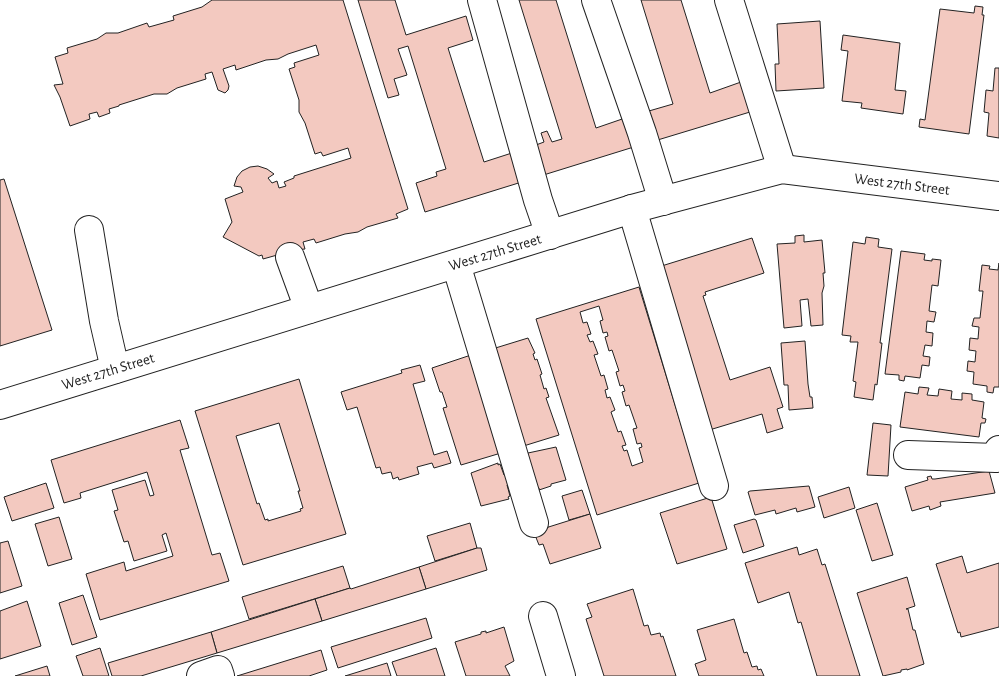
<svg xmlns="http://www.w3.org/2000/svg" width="999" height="676" font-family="'Alegreya Sans',sans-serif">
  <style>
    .building { fill: #f3c9c0; stroke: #222; fill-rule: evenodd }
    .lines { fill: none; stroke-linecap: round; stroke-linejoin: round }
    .minor-casing { stroke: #222; stroke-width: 30 }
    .minor { stroke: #fff; stroke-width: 28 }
    .labels { text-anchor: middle; stroke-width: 4; stroke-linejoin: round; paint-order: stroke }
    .street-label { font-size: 15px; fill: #222; stroke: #fff }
  </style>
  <rect width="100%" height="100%" fill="#fff"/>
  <g class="building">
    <path d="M212,0H343L408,209L396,214L398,218L367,227L358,232L345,234L316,243L314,239L303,242L305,249L295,250L263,259L262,255L259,256L223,237L232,222L225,199L243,192L241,187L234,186L237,177L242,171L250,167L258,166L267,169L274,174L268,178L272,183L277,181L279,188L286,186L284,182L294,178V176L351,158L348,148L323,156L321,152L315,154L305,123L299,112V100L289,69L295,67L294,63L319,55L316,45L288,54L278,59L266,60L236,70L235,65L223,69L229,86L228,90L225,93L218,90L212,72L205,74L206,79L177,88L167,94H154L119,105V106L109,109L110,113L99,117L97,112L89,114L90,119L70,126L60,97L54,85L63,84L55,57L68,53L67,48L97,39L106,33H118L147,23L149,27L174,20L173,16L202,7Z"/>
    <path d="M358,0H395L406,35L466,16L473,40L448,48L484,162L515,152L525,181L425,212L416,183L437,176L436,172L446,169L408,46L398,49L407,75L394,79L399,95L388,98Z"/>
    <path d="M519,0H556L596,128L628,117L637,146L537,177L528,148L544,142L541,133L547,131L552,142L562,139Z"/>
    <path d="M641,0H681L710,93L741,82L750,112L651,142L642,113L673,104Z"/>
    <path d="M975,6L983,7L982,15H984L969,134L919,127L920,119L925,120L940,9L974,13Z"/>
    <path d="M820,21L824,88L776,91L775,64H779L777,24Z"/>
    <path d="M843,35L900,43L895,90L906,91L903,114L861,108L862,103L842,101L848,51L841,50Z"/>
    <path d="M995,68H999V138L987,136L989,113L984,112L986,90L993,91Z"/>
    <path d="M4,179L52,330L0,346V180Z"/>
    <path d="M804,235V242L822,240L825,273H823L824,286L822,293L823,325L811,326L808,299L800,300L802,326L784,328L777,244L795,243V236Z"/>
    <path d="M866,237L879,239L878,247L892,249L880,343H882L877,385L875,384L873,400L854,397L856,382L853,381L858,342H850L851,336L842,335L853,242L865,244Z"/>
    <path d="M752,238L764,273L705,292L706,295L703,296L730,380L770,367L783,407L777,409L783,428L767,433L762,414L706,431L655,268Z"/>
    <path d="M901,251L925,254L924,260L932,261V259L941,260L938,286L932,285L929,311L936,312L934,322L927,321L926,332L933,333L932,346L925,345L923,356L930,357L929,366L922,365L920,378L905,376L904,381L899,380V375L885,374Z"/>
    <path d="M999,263V387H994L993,393L987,392V386L973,384L974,372L967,371L968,361L975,362L976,351L969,350L970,338L978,339L979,327L972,326L974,318H980L983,291H979L982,265L990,266L989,269L998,270Z"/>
    <path d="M639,287L699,483L597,515L536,319ZM599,306L603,320L600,321L603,333L607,332L608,336L605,337L609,351L612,350L619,371L616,372L620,386L623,385L625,391L622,392L626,406L629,405L637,428L633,429L637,444L641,443L642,447L639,448L643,462L632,466L627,450L624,451L622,446L626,445L621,431L618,432L611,412L615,410L610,397L607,398L605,390L608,389L604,375L601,376L594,355L598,354L593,341L590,342L587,335L591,334L587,322L583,323L580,312Z"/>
    <path d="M528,338L535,353L533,354L535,360L537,359L542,374L540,375L544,389L546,388L549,397L546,398L559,435L517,448L489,350Z"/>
    <path d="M805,341L808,384L810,397H812L813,408L789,410L788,385H784L781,343Z"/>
    <path d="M471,355L501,453L461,465L443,408L447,407L442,392H440L432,368Z"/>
    <path d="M420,365L425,381L413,384L434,455L447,451L451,463L434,468L432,463L417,467L419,474L399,480L398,477L393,479L391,472L382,474L380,467L376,468L357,407L347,410L341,392L402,373L401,370Z"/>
    <path d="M299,379L346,534L243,565L195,411ZM279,423L300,491H298L303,508L300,509L301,511L268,521V519L265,520L259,503L257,504L236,436Z"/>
    <path d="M919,387L929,388L927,395L938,396L939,389L952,391L951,399L962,400V393L972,394V400L984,402L982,418L986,419L985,423H981L979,437L900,427L905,392L918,394Z"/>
    <path d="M180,420L189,448L180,450L212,555L220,553L229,581L100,620L86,574L124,562L126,571L173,556L166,533L162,535L167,551L134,561L128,541L124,542L114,511L118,510L112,490L145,480L150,496L154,495L147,472L80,493L81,498L64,503L51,460Z"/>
    <path d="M873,423L891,425L888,476L867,475Z"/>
    <path d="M556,447L566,480L551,484V486L539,490V488L536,489L526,455L528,453Z"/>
    <path d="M498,463V465L500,464L504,475L506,474L509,484L507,485L510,496L508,497L509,499L481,506L471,473Z"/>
    <path d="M989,471L995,493L940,502L941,506L930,510L929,506L912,511L905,487L928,480L927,477L931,476L932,479H935Z"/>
    <path d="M46,483L54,508L12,521L4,497Z"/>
    <path d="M809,486L815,507L797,512L796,508L776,514L775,510L755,515L748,492L750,491Z"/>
    <path d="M849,487L855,508L824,518L818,497Z"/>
    <path d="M582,490L590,514L569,520L562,496Z"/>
    <path d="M711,497L727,549L677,564L660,513Z"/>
    <path d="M877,503L893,555L872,561L856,510Z"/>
    <path d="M590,514L601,548L550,564L543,544L539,545L535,535L539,530Z"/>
    <path d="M59,517L72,559L48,566L35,524Z"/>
    <path d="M754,519L756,520L764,546L743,553L734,525Z"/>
    <path d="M470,523L477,548L435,561L427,536Z"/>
    <path d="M8,541L22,586L0,593V543Z"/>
    <path d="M797,547L799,555L817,549L822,565L825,564L860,676H817L801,622L798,623L789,592L758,603L745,563Z"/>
    <path d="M477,548H481L487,570L426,589L419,567Z"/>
    <path d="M962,556L967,573L999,563V627L961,637L960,632L958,633L936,564Z"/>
    <path d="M343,566L350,588L249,619L242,597Z"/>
    <path d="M419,567L426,589L322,621L315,599L350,588L351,589Z"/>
    <path d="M907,577L915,606L906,609H908L913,630H915L924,664L907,670V669L901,670V672L883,676L857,593Z"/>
    <path d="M633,589L644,626L648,625L651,635L660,633L661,637L663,636L676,676H604L586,619L592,617L587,604Z"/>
    <path d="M83,595L97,637L72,645L59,603Z"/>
    <path d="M315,599L322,621L217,653L211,632Z"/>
    <path d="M27,601L41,646L0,659V611Z"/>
    <path d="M426,618L432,638L338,668L331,647Z"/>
    <path d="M734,619L744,653L747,652L752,667L757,666L758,670L761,669L764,676H699L695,664L706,660L697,630Z"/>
    <path d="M504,627L514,661L505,666L510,676H466L455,642L481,634V632L486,631V633Z"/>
    <path d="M211,632L217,653L141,676H112L108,663Z"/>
    <path d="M100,648L109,676H83L76,656Z"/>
    <path d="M436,648L445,676H397L392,662Z"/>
    <path d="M321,650L327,670L309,676H237Z"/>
    <path d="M387,663L391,676H345Z"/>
    <path d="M47,666L50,676H15Z"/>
  </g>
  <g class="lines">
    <defs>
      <g id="minor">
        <path d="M482,0L538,200L550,235"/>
        <path d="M596,0L642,133L663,201"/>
        <path d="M729,0L782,169"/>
        <path d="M632,209L714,486"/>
        <path d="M89,230L104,321L115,369"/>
        <path d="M290,257L309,309"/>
        <path d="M456,264L534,523"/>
        <path d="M0,405L632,209L782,169L999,196"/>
        <path d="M908,455L996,458L999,450"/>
        <path d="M543,616L561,676"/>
        <path d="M201,676L218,670L220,676"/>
      </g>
    </defs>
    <use href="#minor" class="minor-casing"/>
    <use href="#minor" class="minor"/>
  </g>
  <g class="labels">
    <g class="street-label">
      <text transform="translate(902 184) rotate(7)" y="5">West 27th Street</text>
      <text transform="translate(495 252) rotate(-17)" y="5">West 27th Street</text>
      <text transform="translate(108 371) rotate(-17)" y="5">West 27th Street</text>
    </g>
  </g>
</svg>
